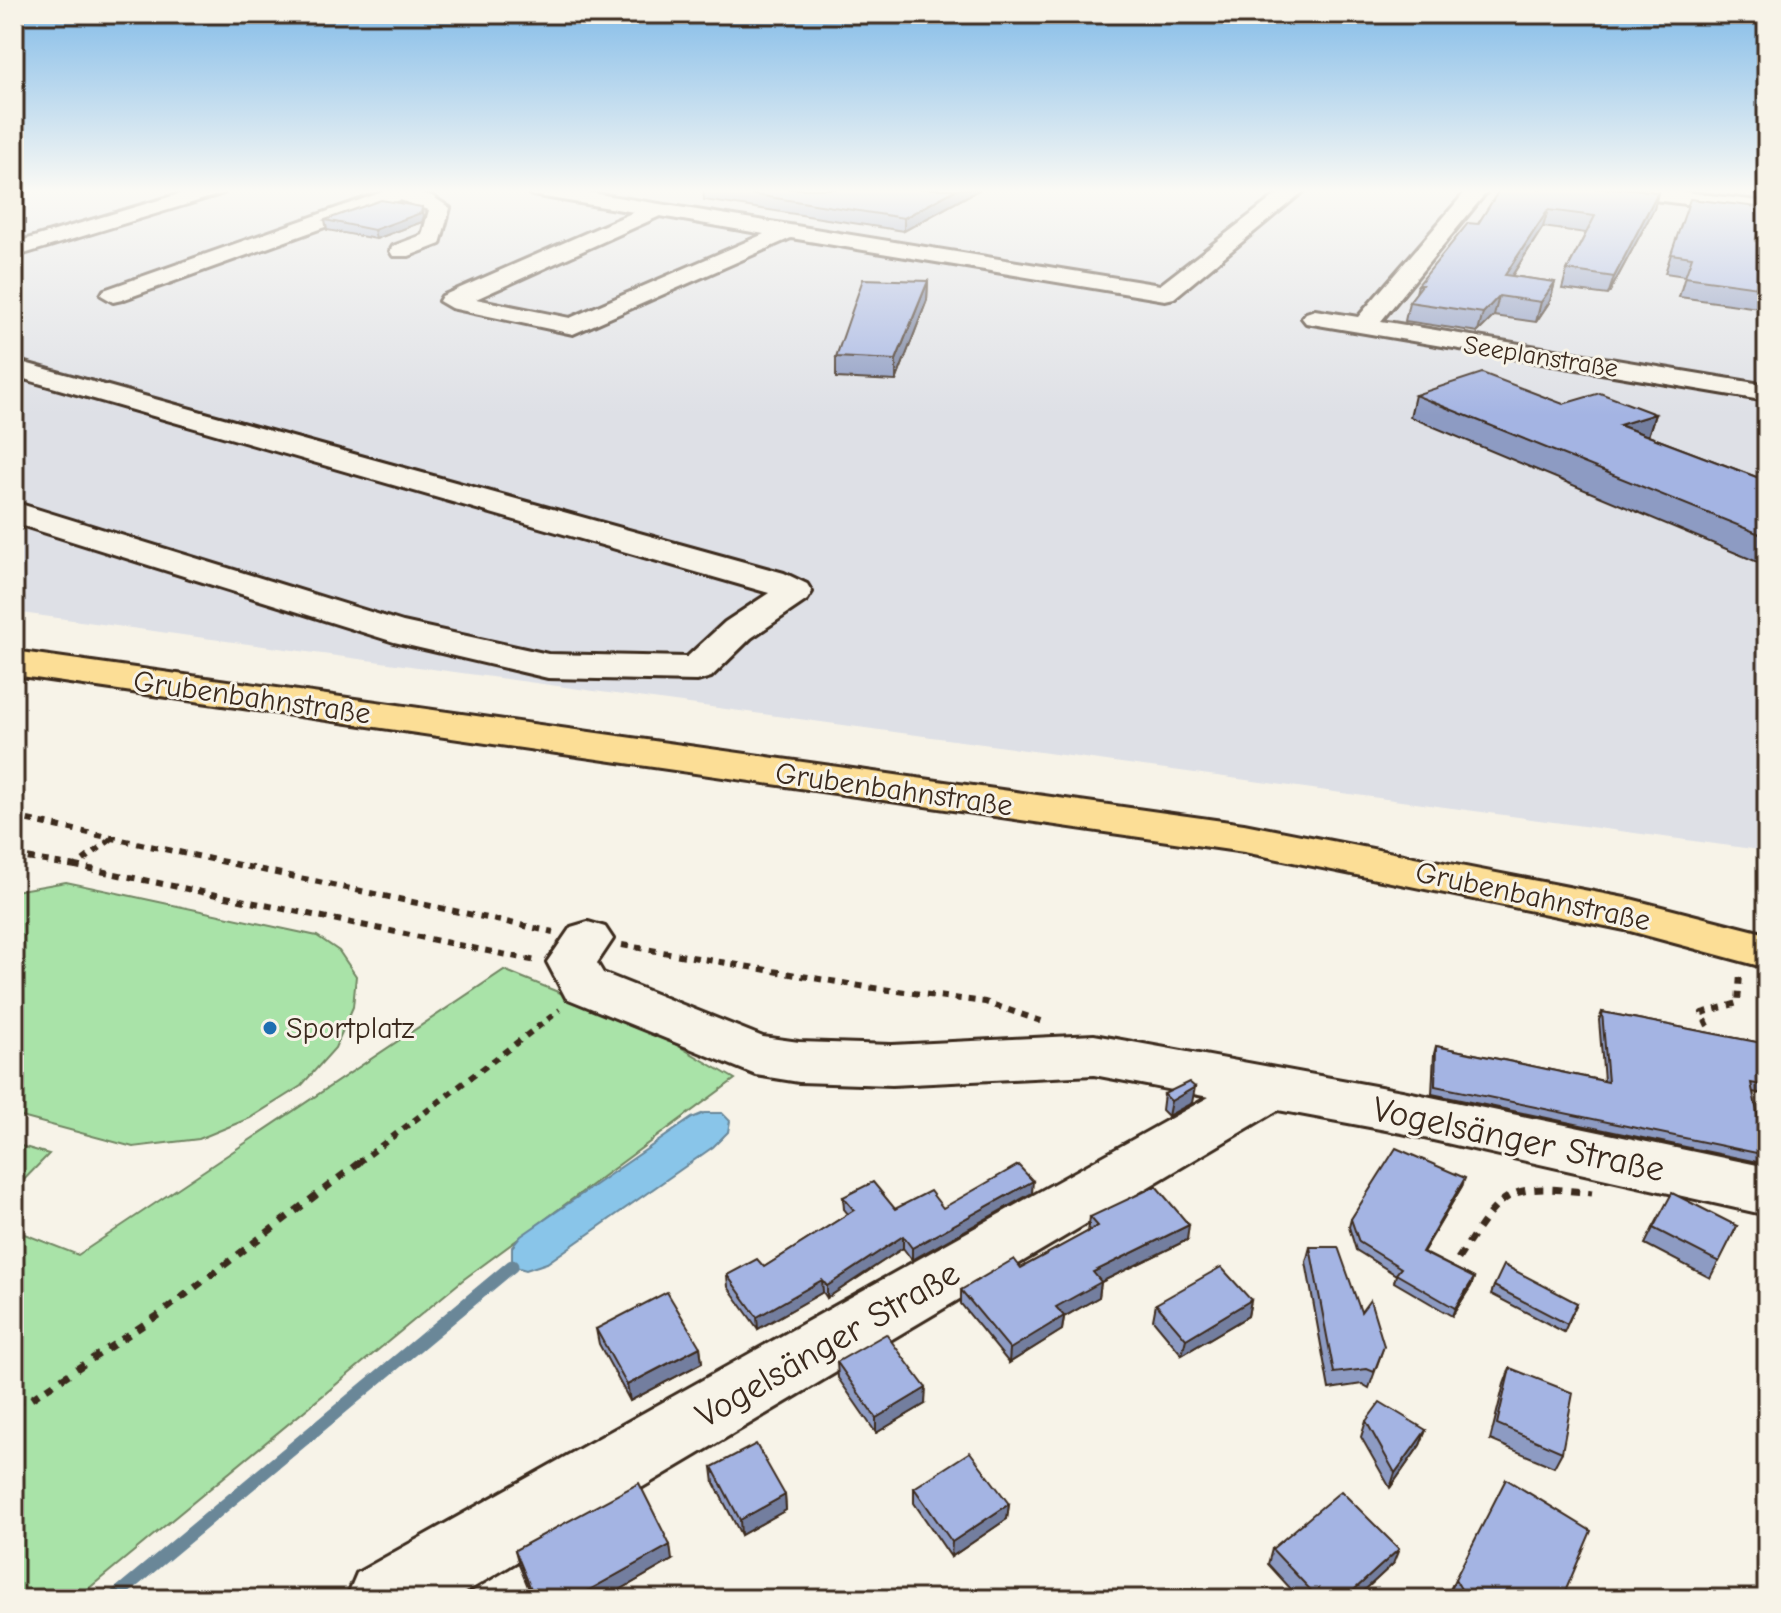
<svg xmlns="http://www.w3.org/2000/svg" width="1781" height="1613" font-family="'Comic Neue',sans-serif">
  <style>
    .built { fill: #dee0e6 }
    .green { fill: #a9e3a8; stroke: #728663; stroke-width: 2 }
    .water { fill: #89c5e9; stroke: #6a8798; stroke-width: 2 }
    .lines { fill: none; stroke-linecap: round; stroke-linejoin: round }
    .stream { stroke: #6a8798; stroke-width: 13 }
    .minor-casing { stroke: #3b2a1e; stroke-width: 6 }
    .major-casing { stroke: #3b2a1e; stroke-width: 6 }
    .path-far1 { stroke: #3b2a1e; stroke-width: 6; stroke-dasharray: 7 7; stroke-linecap: butt }
    .path { stroke: #3b2a1e; stroke-width: 7; stroke-dasharray: 9 9; stroke-linecap: butt }
    .minor { fill: #f7f3e8; fill-rule: evenodd }
    .major { fill: #fcde96; fill-rule: evenodd }
    .wall { fill: #8d9bc3; stroke: #3b2a1e; stroke-width: 2 }
    .shaded-wall { fill: #737e9f; stroke: #3b2a1e; stroke-width: 2 }
    .building { fill: #a4b4e3; stroke: #3b2a1e; stroke-width: 2 }
    .poi-dot { fill: #1f6fb2; stroke: #f7f3e8; stroke-width: 3 }
    .labels { text-anchor: middle; stroke-width: 6; stroke-linejoin: round; paint-order: stroke }
    .far-street-label { font-size: 26px; fill: #3b2a1e; stroke: #f7f3e8 }
    .street-label { font-size: 30px; fill: #3b2a1e; stroke: #f7f3e8 }
    .poi-label { font-size: 30px; fill: #3b2a1e; stroke: #f7f3e8; text-anchor: start }
    .near-street-label { font-size: 36px; fill: #3b2a1e; stroke: #f7f3e8 }
  </style>
  <rect width="100%" height="100%" fill="#f7f3e8"/>
  <filter id="ink" filterUnits="userSpaceOnUse"><feTurbulence type="fractalNoise" baseFrequency=".0125" numOctaves="2"/><feDisplacementMap in="SourceGraphic" scale="16" xChannelSelector="R" yChannelSelector="G"/><feConvolveMatrix kernelMatrix="1 2 1 2 8 2 1 2 1" color-interpolation-filters="sRGB"/></filter>
  <g filter="url(#ink)">
    <path class="built" d="M14,189H1767V851L14,612Z"/>
    <g class="green">
      <path d="M66,882L317,936L339,951L356,976L353,1007L335,1048L301,1086L250,1118L199,1139L133,1147L14,1115V891Z"/>
      <path d="M504,970L649,1029L735,1079L464,1279L76,1599H14V1230L78,1255Z"/>
      <path d="M14,1144L49,1154L14,1190Z"/>
    </g>
    <path class="water" d="M704,1113H722L730,1121L728,1132L713,1147L547,1263L526,1270L512,1266V1247L521,1236L692,1118Z"/>
    <g class="lines">
      <path class="stream" d="M112,1599L512,1266"/>
      <defs>
        <g id="minor">
          <path d="M196,189H227L224,193L14,257V243Z"/>
          <path d="M391,189H420L418,192L432,196L450,208L440,244L409,256H393L390,251L393,246L422,235L429,210L400,200L122,300L113,302L101,295L104,290Z"/>
          <path d="M522,189H567L1160,285L1284,189H1306L1174,298L1165,300L791,238L573,334L451,308L439,301L442,296L634,212L532,195ZM660,216L764,234L570,318L476,299Z"/>
          <path d="M1468,189H1489L1381,321L1767,385V401L1306,323L1302,318L1306,313L1315,310L1358,317Z"/>
          <path d="M1603,189H1660L1767,202V214L1613,195Z"/>
          <path d="M14,360L784,573L807,584L812,592L807,600L751,638L711,677L697,681L548,678L394,642L14,523V502L403,622L548,654L687,657L725,622L769,593L14,376Z"/>
          <path d="M588,922L605,927L613,939L597,963L603,973L763,1037L799,1042L892,1045L1094,1035L1402,1091L1767,1167V1215L1402,1133L1278,1110L454,1599H346L357,1573L1209,1097L1094,1075L892,1085L799,1082L756,1075L566,998L547,962L571,927Z"/>
        </g>
        <path id="major" d="M14,651L1244,824L1630,899L1767,934V968L1630,931L1244,852L14,675Z"/>
      </defs>
      <use href="#minor" class="minor-casing"/>
      <use href="#major" class="major-casing"/>
      <g class="path-far1">
        <path d="M14,817L553,932"/>
        <path d="M111,839L76,866L536,961"/>
        <path d="M14,856L76,866"/>
        <path d="M622,945L866,987L985,1002L1044,1022"/>
        <path d="M1708,1026L1702,1013L1738,1003L1740,974"/>
        <path d="M358,1163L560,1010"/>
      </g>
      <g class="path">
        <path d="M1458,1259C1505,1188 1506,1183 1592,1193"/>
        <path d="M14,1402L28,1401L160,1314L361,1161"/>
      </g>
      <use href="#minor" class="minor"/>
      <use href="#major" class="major"/>
    </g>
    <g class="wall">
      <path d="M703,189H980L904,231L704,200Z"/>
      <path d="M1039,189H1062L1057,191Z"/>
      <path d="M1500,189L1658,192L1654,209L1608,295L1562,289L1567,270L1586,233L1543,227L1512,276L1555,282L1550,301L1536,322L1494,316L1478,332L1405,321L1409,302L1416,293L1418,285L1478,224Z"/>
      <path d="M424,216L422,222L376,239L327,230L325,220Z"/>
      <path d="M1755,241L1765,288L1758,308L1679,297L1685,276L1665,273L1671,254Z"/>
      <path d="M928,281L927,300L896,381L836,378V357Z"/>
      <path d="M1415,395L1563,404L1655,414L1648,436L1767,481V566L1410,417Z"/>
      <path d="M1602,1012L1767,1044V1095L1753,1092L1766,1155L1762,1163L1432,1094L1434,1054L1436,1046L1604,1081L1599,1020Z"/>
      <path d="M1164,1094L1192,1103L1168,1116L1162,1110Z"/>
      <path d="M1462,1186L1423,1252L1474,1278L1471,1286L1452,1316L1394,1282L1396,1275L1356,1250L1349,1227L1351,1219Z"/>
      <path d="M1032,1193L912,1260L903,1248L827,1298L823,1292L758,1329L728,1287L727,1275L764,1267L848,1214L844,1209L843,1197L895,1209L943,1208Z"/>
      <path d="M1090,1217L1187,1240L1101,1282L1099,1297L1064,1317L1062,1330L1009,1363L961,1304V1290L1021,1268L1088,1232Z"/>
      <path d="M1737,1226L1710,1278L1645,1244L1653,1228Z"/>
      <path d="M1310,1247L1361,1312L1384,1346L1369,1388L1362,1384L1329,1389L1306,1262Z"/>
      <path d="M1494,1286L1577,1303L1564,1332L1491,1294Z"/>
      <path d="M1251,1300L1248,1316L1182,1355L1153,1320L1156,1304Z"/>
      <path d="M596,1329L700,1347L702,1363L630,1401L599,1344Z"/>
      <path d="M837,1362L925,1404L876,1433L838,1378Z"/>
      <path d="M1510,1368L1562,1452L1554,1467L1490,1440L1504,1384Z"/>
      <path d="M1366,1421L1426,1430L1420,1445L1390,1488L1361,1437Z"/>
      <path d="M712,1467L785,1495L786,1510L741,1535L714,1483Z"/>
      <path d="M914,1488L1009,1504L1007,1519L951,1557L914,1503Z"/>
      <path d="M1272,1549L1393,1564L1355,1599H1300L1268,1564Z"/>
      <path d="M515,1550L672,1560L604,1599H533L519,1565Z"/>
      <path d="M1455,1579L1562,1599H1451L1448,1594Z"/>
    </g>
    <g class="shaded-wall">
      <path d="M957,189H980L904,231V218Z"/>
      <path d="M1658,192L1654,209L1608,295L1614,277Z"/>
      <path d="M422,207L424,216L422,222L376,239L374,230Z"/>
      <path d="M1548,210L1543,227L1500,294L1505,275Z"/>
      <path d="M928,281L927,300L896,381V360Z"/>
      <path d="M1555,282L1550,301L1536,322L1541,302Z"/>
      <path d="M1499,296L1494,316L1478,332L1483,313Z"/>
      <path d="M1655,414L1648,436L1619,425Z"/>
      <path d="M1195,1087L1192,1103L1168,1116L1171,1101Z"/>
      <path d="M1465,1178L1462,1186L1419,1259L1422,1252Z"/>
      <path d="M1033,1181L1032,1193L912,1260V1248Z"/>
      <path d="M1189,1225L1187,1240L1101,1282L1099,1297L1064,1317L1062,1330L1009,1363L1010,1349L1093,1272Z"/>
      <path d="M903,1236V1248L827,1298V1286Z"/>
      <path d="M1474,1278L1471,1286L1452,1316L1455,1308Z"/>
      <path d="M822,1280L823,1292L758,1329L757,1317Z"/>
      <path d="M1251,1300L1248,1316L1182,1355L1186,1339Z"/>
      <path d="M700,1347L702,1363L630,1401L627,1385Z"/>
      <path d="M926,1388L925,1404L876,1433V1418Z"/>
      <path d="M1426,1430L1420,1445L1390,1488L1395,1473Z"/>
      <path d="M785,1495L786,1510L741,1535L740,1520Z"/>
      <path d="M1009,1504L1007,1519L951,1557L952,1542Z"/>
      <path d="M670,1545L672,1560L604,1599H573Z"/>
      <path d="M1399,1549L1393,1564L1355,1599H1344Z"/>
    </g>
    <g class="building">
      <path d="M717,189H957L904,218Z"/>
      <path d="M1500,189H1632L1658,192L1614,277L1567,270L1595,216L1548,210L1505,275L1555,282L1541,302L1499,296L1483,313L1409,302L1422,285H1418L1468,223L1478,224Z"/>
      <path d="M1690,199L1767,208L1755,241L1767,243V277L1765,288L1685,277L1692,257L1671,254Z"/>
      <path d="M381,200L422,207L421,213L374,230L325,220Z"/>
      <path d="M863,279L928,281L896,360L836,357Z"/>
      <path d="M1482,373L1563,404L1600,393L1655,414L1619,425L1767,481V537L1415,395Z"/>
      <path d="M1602,1012L1767,1044V1086L1751,1083L1766,1155L1435,1086L1436,1046L1608,1082Z"/>
      <path d="M1189,1082L1195,1087L1171,1101L1164,1094Z"/>
      <path d="M1396,1148L1465,1178L1422,1252L1474,1278L1455,1308L1396,1274L1401,1268L1359,1242L1351,1219Z"/>
      <path d="M1018,1165L1033,1181L912,1248L903,1236L827,1286L822,1280L757,1317L727,1275L757,1259L764,1267L854,1210L843,1197L873,1182L895,1209L930,1191L943,1208Z"/>
      <path d="M1156,1186L1189,1225L1093,1272L1101,1282L1056,1307L1064,1316L1010,1349L961,1290L1014,1259L1021,1268L1098,1226L1090,1217Z"/>
      <path d="M1672,1193L1737,1226L1719,1262L1653,1228Z"/>
      <path d="M1310,1247H1338L1361,1312L1370,1300L1384,1346L1374,1372L1367,1369L1334,1373Z"/>
      <path d="M1504,1265L1577,1303L1567,1324L1494,1286Z"/>
      <path d="M1221,1267L1251,1300L1186,1339L1156,1304Z"/>
      <path d="M667,1292L700,1347L627,1385L596,1329Z"/>
      <path d="M886,1334L926,1388L876,1418L837,1362Z"/>
      <path d="M1510,1368L1573,1393L1562,1452L1497,1424Z"/>
      <path d="M1380,1402L1426,1430L1395,1473L1366,1421Z"/>
      <path d="M756,1444L785,1495L740,1520L712,1467Z"/>
      <path d="M970,1452L1009,1504L952,1542L914,1488Z"/>
      <path d="M1506,1479L1591,1531L1562,1599H1467L1455,1579Z"/>
      <path d="M639,1483L670,1545L573,1599H535L515,1550Z"/>
      <path d="M1341,1491L1399,1549L1344,1599H1319L1272,1549Z"/>
      <path d="M1444,1594L1449,1599H1441Z"/>
    </g>
  </g>
  <linearGradient id="sky" x2="0" y2="1"><stop stop-color="#82bbe8"/><stop offset="0.46" stop-color="#fbfaf5"/><stop offset="1" stop-color="#fbfaf5" stop-opacity="0"/></linearGradient>
  <rect width="1781" height="415" fill="url(#sky)"/>
  <circle class="poi-dot" cx="270" cy="1028" r="8"/>
  <g class="labels">
    <g class="far-street-label">
      <text transform="translate(1541 356) rotate(9)" y="9">Seeplanstraße</text>
    </g>
    <g class="street-label">
      <text transform="translate(252 697) rotate(8)" y="10">Grubenbahnstraße</text>
      <text transform="translate(894 789) rotate(8)" y="10">Grubenbahnstraße</text>
      <text transform="translate(1533 896) rotate(12)" y="10">Grubenbahnstraße</text>
    </g>
    <g class="poi-label">
      <text x="286" y="1038">Sportplatz</text>
    </g>
    <g class="near-street-label">
      <text transform="translate(1519 1138) rotate(12)" y="13">Vogelsänger Straße</text>
      <text transform="translate(827 1343) rotate(-30)" y="13">Vogelsänger Straße</text>
    </g>
  </g>
  <rect width="1781" height="1613" fill="none" stroke="#f7f3e8" stroke-width="48"/>
  <rect x="24" y="24" width="1733" height="1565" fill="none" stroke="#3b2a1e" stroke-width="3" filter="url(#ink)"/>
</svg>
